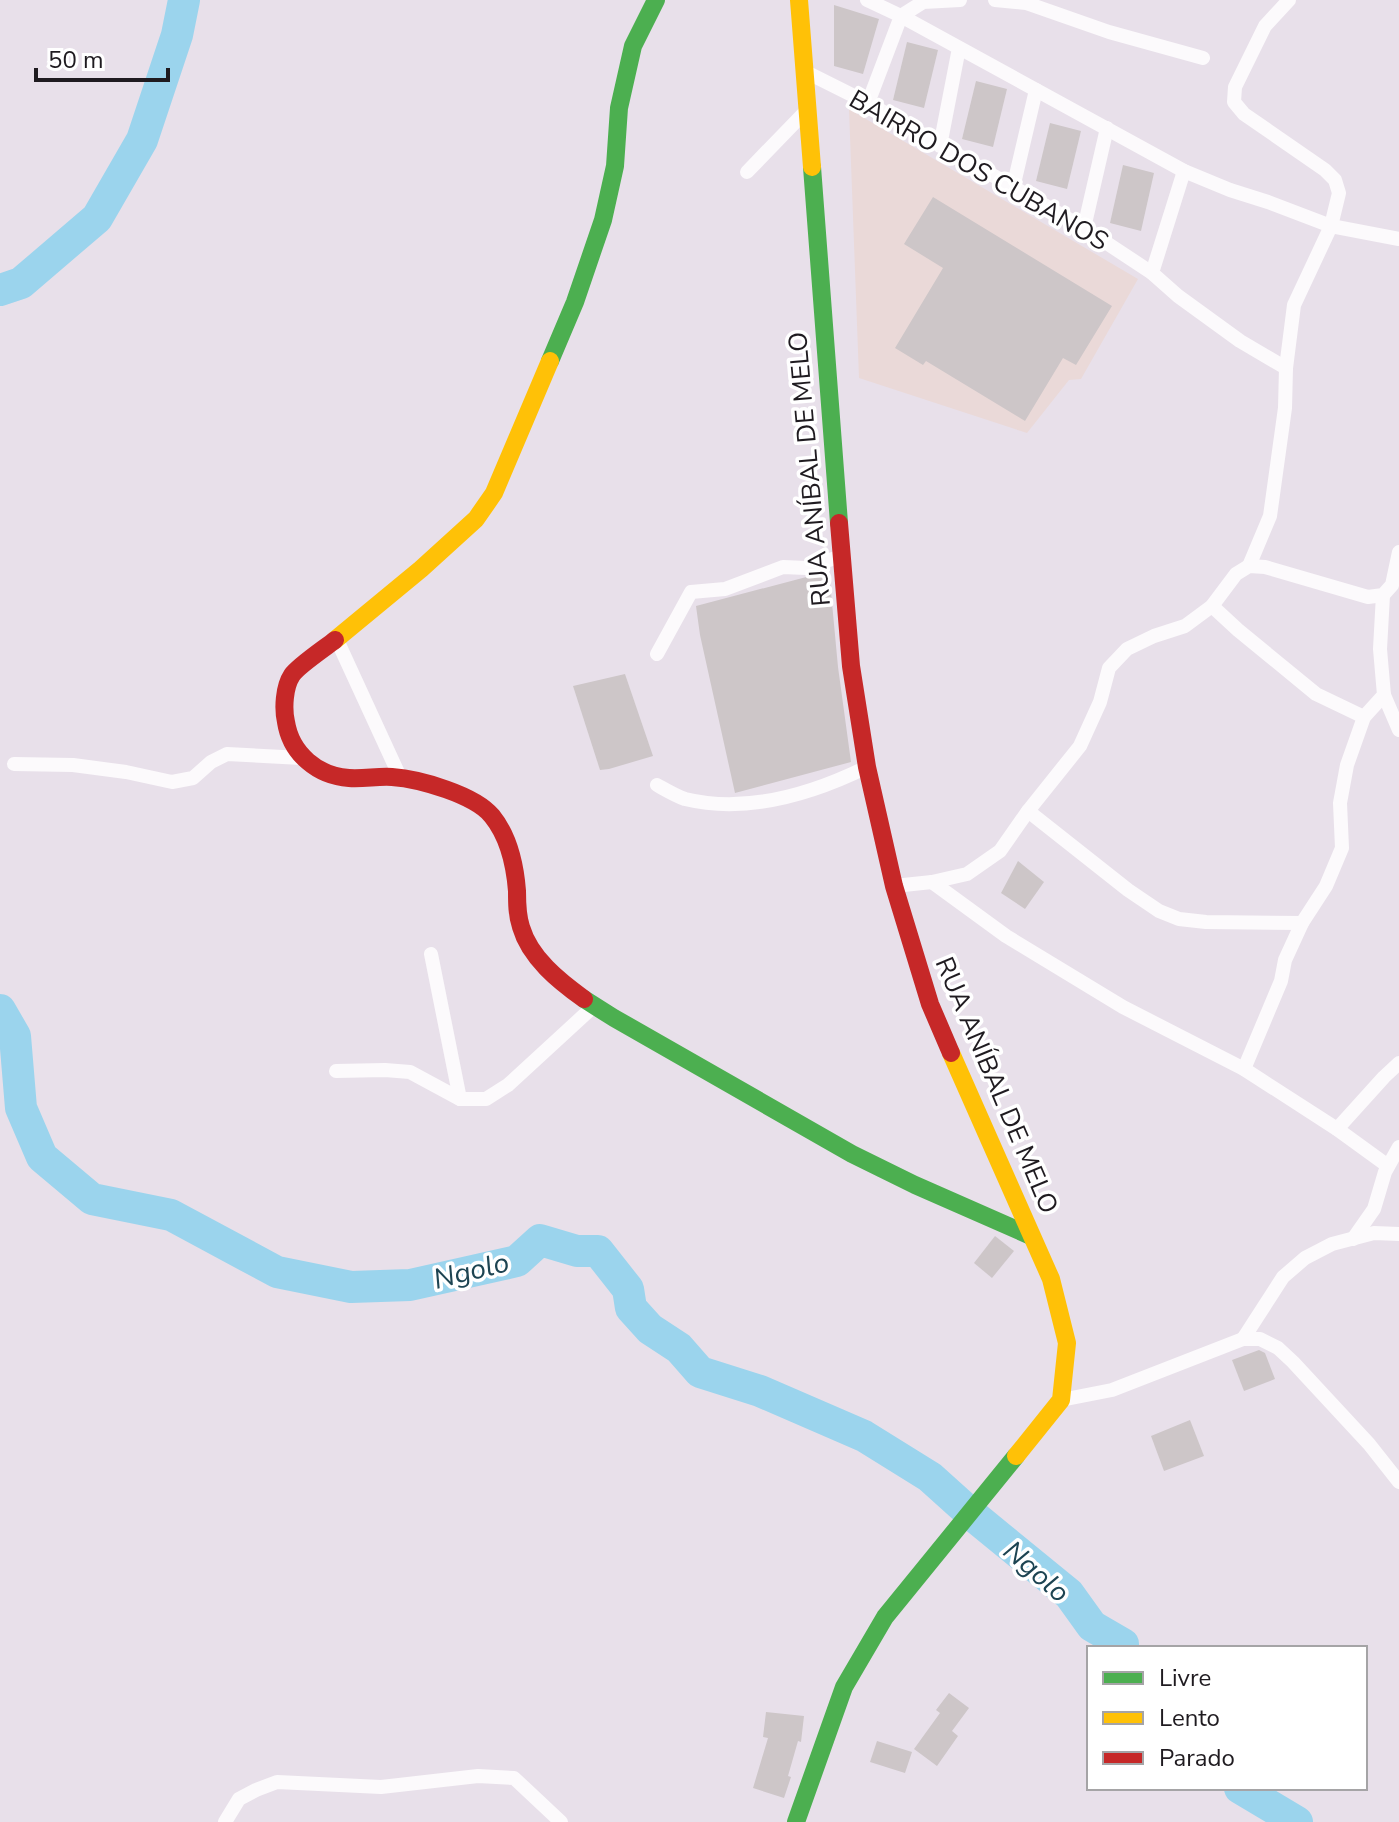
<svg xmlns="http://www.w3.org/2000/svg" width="1399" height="1822" font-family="'Nunito Sans',sans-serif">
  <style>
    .education { fill: #ead9d8 }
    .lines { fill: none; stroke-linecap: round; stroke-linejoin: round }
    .river { stroke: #9bd4ed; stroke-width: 32 }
    .building { fill: #cdc6c8 }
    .street { stroke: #fcfafc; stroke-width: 14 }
    .fast { stroke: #4caf50; stroke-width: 18 }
    .slow { stroke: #ffc107; stroke-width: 18 }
    .jam { stroke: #c62828; stroke-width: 18 }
    .labels { text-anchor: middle; stroke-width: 7; stroke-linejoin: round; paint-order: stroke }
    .street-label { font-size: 26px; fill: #1f1b20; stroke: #fff }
    .water-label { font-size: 28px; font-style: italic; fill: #1d4452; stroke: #fff }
  </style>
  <rect width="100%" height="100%" fill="#e8e0ea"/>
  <path class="education" d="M849,109L1138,279L1081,379L1069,380L1027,433L859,378Z"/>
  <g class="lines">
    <g class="river">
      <path d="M0,290L21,283L97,218L142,140L177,35L184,0"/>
      <path d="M0,1010L15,1036L21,1108L42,1157L92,1199L171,1215L277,1272L351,1287L410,1285L517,1261L540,1240L577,1251H598L628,1289L631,1308L650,1329L679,1348L700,1372L760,1391L864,1436L930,1477L970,1513L1069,1594L1092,1626L1123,1644V1648"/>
      <path d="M1240,1788L1297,1822"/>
    </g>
  </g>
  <g class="building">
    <path d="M834,5L879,19L863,74L834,66Z"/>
    <path d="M907,42L938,50L924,108L893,100Z"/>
    <path d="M976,81L1007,89L993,147L962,139Z"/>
    <path d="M1050,123L1081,131L1067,189L1036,181Z"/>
    <path d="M1123,165L1154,173L1141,231L1110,223Z"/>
    <path d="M933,197L1112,306L1076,365L1063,358L1025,421L926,361L923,365L895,348L943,268L904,244Z"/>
    <path d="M829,571L838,667L851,762L735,793L700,635L696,606Z"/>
    <path d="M625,674L653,756L609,769L600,770L573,686Z"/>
    <path d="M1018,861L1044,882L1025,909L1001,893Z"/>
    <path d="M995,1236L1014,1251L992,1278L974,1263Z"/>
    <path d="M1259,1350L1265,1353L1275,1379L1244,1391L1232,1360Z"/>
    <path d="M1190,1420L1204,1456L1164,1471L1151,1436Z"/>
    <path d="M949,1693L969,1708L952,1731L958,1736L937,1766L914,1749L940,1713L936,1710Z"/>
    <path d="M766,1712L804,1716L801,1742L798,1741L788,1776L791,1777L784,1798L753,1788L768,1738L763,1737Z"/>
    <path d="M877,1741L912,1752L905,1773L870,1762Z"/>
  </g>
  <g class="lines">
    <g class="street">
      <path d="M867,0L901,16L868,103"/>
      <path d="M960,0L923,2L901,16L1184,171L1230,190L1268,202L1331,226L1399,239"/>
      <path d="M995,0L1026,3L1109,32L1203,58"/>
      <path d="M804,71L868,103L1084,228L1152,273L1178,296L1240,341L1286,368"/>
      <path d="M940,146L959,48"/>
      <path d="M747,172L807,110"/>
      <path d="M1013,188L1036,90"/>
      <path d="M1084,228L1107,128"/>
      <path d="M1152,273L1184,171"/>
      <path d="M1249,566L1270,516L1285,408L1286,368L1294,305L1331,226L1339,193L1335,180L1325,170L1244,114L1234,102L1235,87L1265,26L1289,0"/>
      <path d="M1212,606L1238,630L1316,694L1364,717"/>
      <path d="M337,640L400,777"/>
      <path d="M657,654L691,592L725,589L783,567L806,568L841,556"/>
      <path d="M1384,695L1399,730"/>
      <path d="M14,764L73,765L126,772L172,782L193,778L211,762L227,754L302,758"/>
      <path d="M657,785C666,790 676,796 685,799C747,814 812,794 867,767"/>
      <path d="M1028,811L1128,890L1159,911L1179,919L1206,922L1302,923"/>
      <path d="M932,882L1006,936L1123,1007L1244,1069L1337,1129L1388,1166"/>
      <path d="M894,886L932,882L967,874L1000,851L1028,811L1080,746L1100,702L1109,668L1127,649L1154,636L1185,626L1212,606L1236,574L1249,566L1265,567L1368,597L1383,595L1392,585L1399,552"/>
      <path d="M431,954L460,1099"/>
      <path d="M1244,1069L1281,981L1285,960L1302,923L1326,886L1342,848L1340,803L1347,765L1364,717L1384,695L1380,649L1383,595"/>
      <path d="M336,1071L385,1070L410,1072L460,1099H486L508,1085L594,1006"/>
      <path d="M1337,1129L1384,1077L1399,1063"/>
      <path d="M1353,1239L1374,1209L1385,1172L1399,1147"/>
      <path d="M1243,1339L1283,1277L1305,1258L1332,1244L1374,1233L1399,1234"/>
      <path d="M1061,1400L1112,1390L1243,1339H1260L1278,1348L1293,1362L1369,1444L1399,1482"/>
      <path d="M225,1822L239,1799L256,1790L277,1782L381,1787L478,1776L514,1778L561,1822"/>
    </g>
    <g class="fast">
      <path d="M812,167L839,523"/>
      <path d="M550,361L575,302L603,220L615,166L619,108L633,46L656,0"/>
      <path d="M584,999L614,1018L852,1154L915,1185L1031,1236"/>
      <path d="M796,1822L844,1687L885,1617L1016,1456"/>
    </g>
    <g class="slow">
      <path d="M799,0L812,167"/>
      <path d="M335,640L421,569L476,519L494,493L550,361"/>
      <path d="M951,1053L1051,1279L1067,1343L1061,1400L1016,1456"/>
    </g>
    <g class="jam">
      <path d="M839,523L851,666L867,767L894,886L930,1004L951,1053"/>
      <path d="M335,640C325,648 298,666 292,675C284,687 283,709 286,722C291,754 318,776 349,778C364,779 378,776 392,777C420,779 475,795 492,816C509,837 515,865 517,891C517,903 517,915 521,927C530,958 559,981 584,999"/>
    </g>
  </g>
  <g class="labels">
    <g class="street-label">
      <text transform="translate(979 170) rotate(30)" y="9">BAIRRO DOS CUBANOS</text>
      <text transform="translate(809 469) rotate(-95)" y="9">RUA ANÍBAL DE MELO</text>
      <text transform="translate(997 1085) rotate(67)" y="9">RUA ANÍBAL DE MELO</text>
    </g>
    <g class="water-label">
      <text transform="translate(471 1270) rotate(-14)" y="10">Ngolo</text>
      <text transform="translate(1037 1571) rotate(41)" y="10">Ngolo</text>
    </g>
  </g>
  <rect x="1087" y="1646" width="280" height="144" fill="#ffffff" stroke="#a5a4a6" stroke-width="2"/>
  <rect x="1103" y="1672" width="40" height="12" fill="#4caf50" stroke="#a5a4a6" stroke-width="2"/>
  <text x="1159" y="1686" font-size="24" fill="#1f1b20">Livre</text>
  <rect x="1103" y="1712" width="40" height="12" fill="#ffc107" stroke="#a5a4a6" stroke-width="2"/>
  <text x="1159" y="1726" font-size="24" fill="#1f1b20">Lento</text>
  <rect x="1103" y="1752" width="40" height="12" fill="#c62828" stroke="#a5a4a6" stroke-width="2"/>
  <text x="1159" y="1766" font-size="24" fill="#1f1b20">Parado</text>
  <path d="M36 68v12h132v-12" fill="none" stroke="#1f1b20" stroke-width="4"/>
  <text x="48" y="68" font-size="24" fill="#1f1b20" stroke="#ffffff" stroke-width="6" paint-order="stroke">50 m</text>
</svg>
